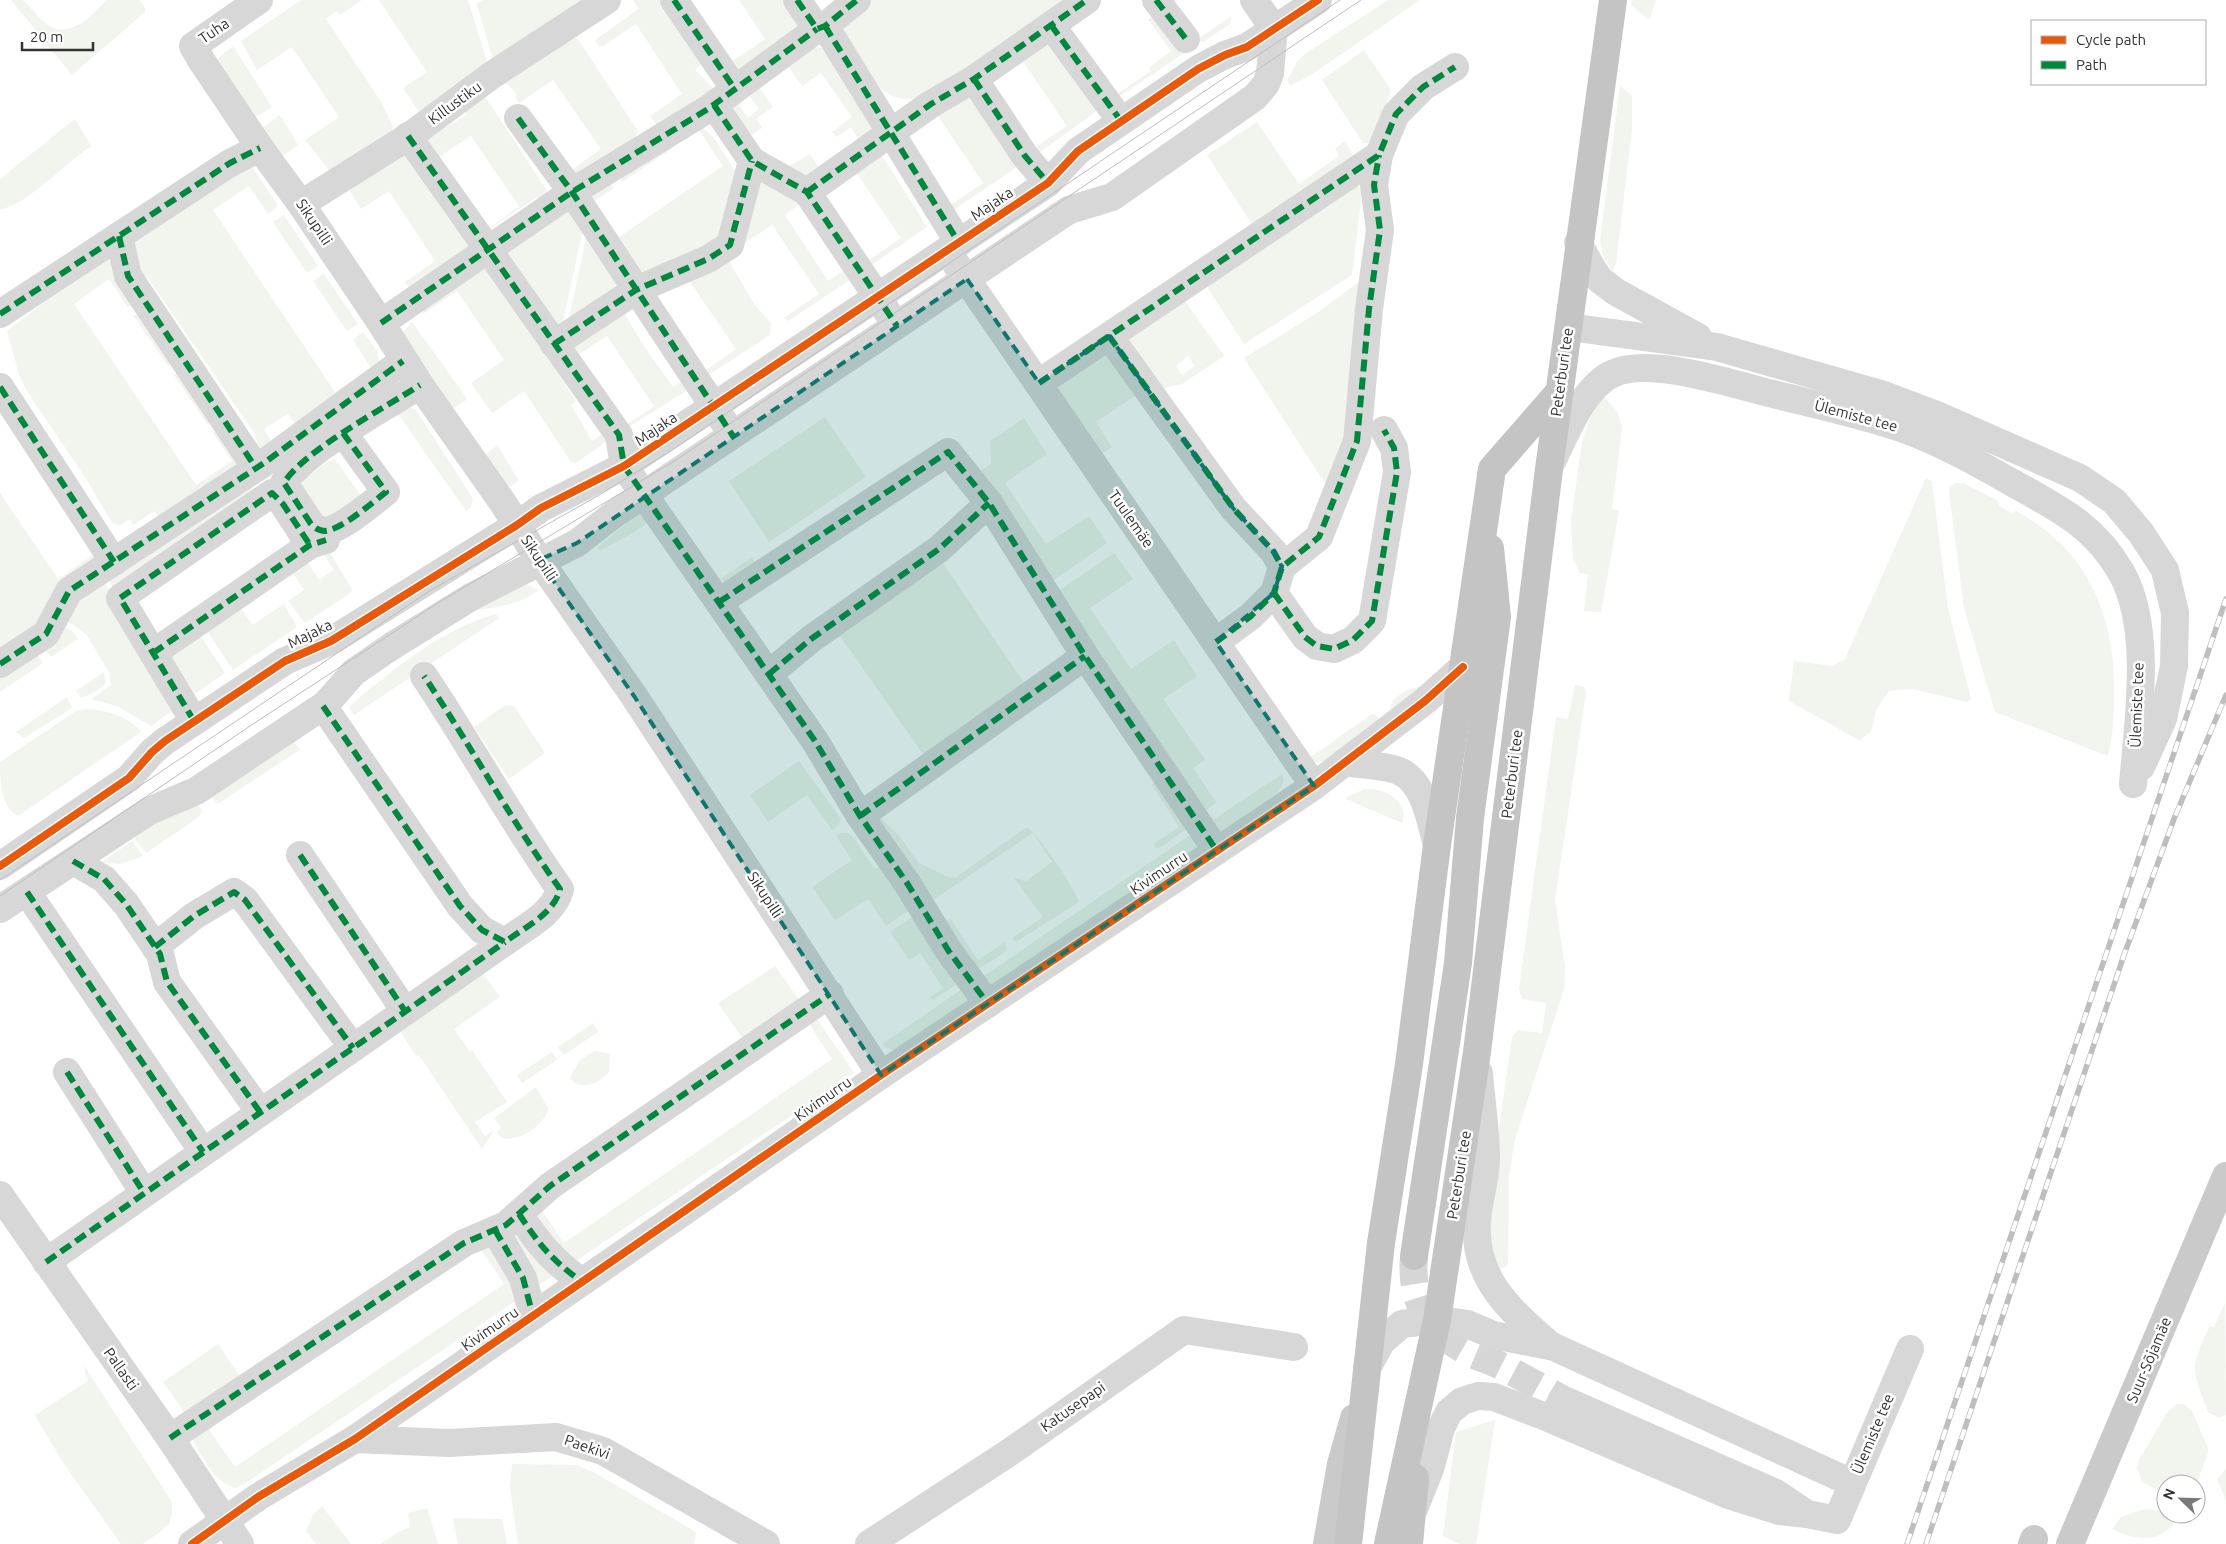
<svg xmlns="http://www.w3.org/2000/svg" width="2226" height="1544" font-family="Ubuntu,sans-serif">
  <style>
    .green { fill: #f1f5ed; fill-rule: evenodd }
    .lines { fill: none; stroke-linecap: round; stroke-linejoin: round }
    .minor-tunnel { stroke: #d6d6d6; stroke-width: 28; stroke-dasharray: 28 14; stroke-linecap: butt }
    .minor { stroke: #d7d7d7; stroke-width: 28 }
    .major { stroke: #cacaca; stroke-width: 28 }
    .highway { stroke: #c4c4c4; stroke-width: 28 }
    .tram { stroke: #bebebe; stroke-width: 1 }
    .rail-casing { stroke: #bebebe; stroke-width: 5.5 }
    .rail { stroke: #fff; stroke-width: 4; stroke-dasharray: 11; stroke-linecap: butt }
    .quiet { stroke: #00873e; stroke-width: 6; stroke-dasharray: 12 6; stroke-linecap: butt }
    .cycleway-casing { stroke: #fff; stroke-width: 11 }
    .cycleway { stroke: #e8590c; stroke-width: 8 }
    .marked { fill: #0f766e; fill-opacity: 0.2; stroke: #0f766e; stroke-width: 4; stroke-dasharray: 10 6; stroke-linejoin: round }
    .labels { text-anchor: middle; stroke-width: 5; stroke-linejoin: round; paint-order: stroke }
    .street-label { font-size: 15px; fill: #333; stroke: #fff }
  </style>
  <rect width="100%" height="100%" fill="#fff"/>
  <g class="green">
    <path d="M11,0H23C32,9 43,25 56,29C74,34 96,13 106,0H140L145,8V12L72,75Z"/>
    <path d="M301,0H362L340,15L336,11L326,19L380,100L393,127L391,132L330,171L305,140L339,117L292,47L257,70L241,41Z"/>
    <path d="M379,0H468L488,65L420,111L418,110L403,88L427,72Z"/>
    <path d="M484,0H582L493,61L477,4Z"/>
    <path d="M633,0H667L702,64L695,70L712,87L711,91L658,126L650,116L682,94L636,24L603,46L599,47L595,40L639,9Z"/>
    <path d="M739,0H790L804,22L739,69L731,62L765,39Z"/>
    <path d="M871,0H1074L927,96C921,97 913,99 907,99C874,98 859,58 844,34L845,25Z"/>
    <path d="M1388,0H1420L1311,75L1290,86L1287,81L1297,62L1305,54Z"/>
    <path d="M1632,0H1656L1649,20L1631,5Z"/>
    <path d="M1232,16L1230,24L1203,42L1196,40Z"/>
    <path d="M1153,17L1185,49L1184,53L1117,98L1113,97L1151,71L1149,68L1171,51L1148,19Z"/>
    <path d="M573,37L578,40L586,51L637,130L636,138L582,177L567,173L601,149L553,80L519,103L515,97L517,95L507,83L502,86L504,82Z"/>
    <path d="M1051,43L1097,111L1037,154L1031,150L1067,126L1020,57Z"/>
    <path d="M233,46L272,107L256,117L217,59Z"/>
    <path d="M813,46L828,50L878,128L863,146L851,127L837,137L832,132L852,117L821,73L802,86L786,63Z"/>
    <path d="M1364,50L1391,90L1373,143H1363L1322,80Z"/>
    <path d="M758,86L773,107L756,119L762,128L747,138L731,118L730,101L737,97L742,103L739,105L748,118L759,109L746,91Z"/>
    <path d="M1620,86L1632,96V128L1616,264L1612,271L1603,256L1600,240Z"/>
    <path d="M971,91L1020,165L955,209L949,206L983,183L936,113Z"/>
    <path d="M484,95L550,195L542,202L537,197L486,231L519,206L471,136L437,158L423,136L443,121L446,127L467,115L463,108Z"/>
    <path d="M280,115L298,145L282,156L262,128Z"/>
    <path d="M75,119L91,146C68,161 24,208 0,209V179Z"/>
    <path d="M1257,122L1299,184L1339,156L1335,149L1345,141L1357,163L1253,226L1207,155Z"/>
    <path d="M701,126L714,138L736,173L724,235L641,282L590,197L593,191L609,181L614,188L595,201L619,237L723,166L699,130L681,142L678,137Z"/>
    <path d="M668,143L672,149L622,182L618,175Z"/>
    <path d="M404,149L467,242L469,248L416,297L405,282L435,261L389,191L361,209L348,188Z"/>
    <path d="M878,149L927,227L873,264L866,262L901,238L854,169Z"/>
    <path d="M810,154L820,169L807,180L786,168Z"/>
    <path d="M246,167L253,168L278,206L268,214L249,186L213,210L335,392L371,368L353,340L363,332L377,351L380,364L297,427L288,414L264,429L273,444L260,453L241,443L257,442L255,434L148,278L134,279L124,247Z"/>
    <path d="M755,175L802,202L785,215L828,281L849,267L853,278L788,321L784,318L819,294L772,225L737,248Z"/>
    <path d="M1353,179L1362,192L1352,275L1244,344L1202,279Z"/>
    <path d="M569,207L584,224L563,322L556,331L499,250Z"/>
    <path d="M284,215L318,266L307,273L273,222Z"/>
    <path d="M588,228L625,287L568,323Z"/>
    <path d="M110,252L135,302L128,307L109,279L74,304L196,485L232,461L213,433L219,430L237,463L235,468L160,519L154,511L133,525L130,519L121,525L113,524L85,477L28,393L19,375L7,331Z"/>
    <path d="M726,256L754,304L771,323L770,335L707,376L702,373L736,349L688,279Z"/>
    <path d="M485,260L576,401L571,405L592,441L603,434L606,439V442L576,463L571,462L524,391L492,413L471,383L504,360L457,291L423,314L421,312Z"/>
    <path d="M324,274L358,324L347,331L313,281Z"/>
    <path d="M1364,278L1350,424L1333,484L1324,482L1244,358L1317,313Z"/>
    <path d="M1182,297L1224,356L1182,384L1159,389L1121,337ZM1188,356L1195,366L1182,375L1176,366Z"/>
    <path d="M620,306L645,348L673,387L685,379L688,390L622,431L620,429L654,406L607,336L578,355L565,338Z"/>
    <path d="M139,312L173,363L168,366L134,316Z"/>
    <path d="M412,322L466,397V400L454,408L450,406L402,333Z"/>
    <path d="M1107,349L1138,394L1096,422L1112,447L1101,454L1055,387Z"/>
    <path d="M179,371L213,421L208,425L174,375Z"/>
    <path d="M1604,397L1617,411L1622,428L1612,509L1619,511L1601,612L1584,611L1588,574L1580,573L1573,559L1571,521L1582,442L1592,411Z"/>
    <path d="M407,407L416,410L473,499L471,507L466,511L397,412Z"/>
    <path d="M825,417L866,477L769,542L729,481Z"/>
    <path d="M1024,418L1047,454L1005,483L1046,544L1089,516L1107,543L1047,585L975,474L991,464L990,441Z"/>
    <path d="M497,445L519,481L509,487L497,475L484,456Z"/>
    <path d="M334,458L365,501L331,526L294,485Z"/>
    <path d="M1926,478L1932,482L1948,608L1971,699L1967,702L1913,689L1889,691L1876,710L1871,732L1859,740L1789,701L1794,661L1833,666L1845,659Z"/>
    <path d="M1955,483H1963L1997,500L1999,506L2012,513L2016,511C2088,549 2116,617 2114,695C2114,716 2113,736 2108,756L1995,712L1964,608L1949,492L1950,486Z"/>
    <path d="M251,487L252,492L112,590L107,572Z"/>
    <path d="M0,493L58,579L93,555L75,527L81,523L98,554L50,612L0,656Z"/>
    <path d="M645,511L651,520C635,533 617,541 600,551L597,548L622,527Z"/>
    <path d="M319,547L327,548L352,589V592L305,623L288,601L304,590L291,570L307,562L319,580L334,570Z"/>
    <path d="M1114,553L1133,579L1090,608L1131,669L1174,640L1197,676L1163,699L1205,760L1193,768L1216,802L1199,817L1053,595Z"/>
    <path d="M752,557L757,566L726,587L720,579Z"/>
    <path d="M943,563L1027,687L927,760L838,633Z"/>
    <path d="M103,575L110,594L175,709L151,726L117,706L91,699L111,685L109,672L86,634L66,620L70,619L74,609L69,606Z"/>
    <path d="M525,584L539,590C521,604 499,607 477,610V602Z"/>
    <path d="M237,602L252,625L284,604L297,627L233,670L205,628Z"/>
    <path d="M496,614L499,618L354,715L349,707C389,672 443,628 496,614Z"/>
    <path d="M65,629L71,630L78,639L51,657L41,644L60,630Z"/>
    <path d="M198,632L225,673L192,696L170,665V647Z"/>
    <path d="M33,649L43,663L0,692V671Z"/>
    <path d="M104,672C104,674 106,679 106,681C105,688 87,697 81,697L76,691Z"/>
    <path d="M1575,685L1584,687L1586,692L1555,900L1565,967L1564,989L1515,1139L1509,1176L1508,1265L1497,1272L1491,1260L1487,1212L1512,1037L1518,1030L1542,1033L1546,1003L1522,999L1519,989L1556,717L1568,719Z"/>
    <path d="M1418,687L1423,688L1394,714L1390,708C1392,697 1407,689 1418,687Z"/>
    <path d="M67,697L72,708L24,738L16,732Z"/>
    <path d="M505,705L514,706L545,753L509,779L474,727Z"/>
    <path d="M86,709C105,710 129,716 141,732L18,816C0,806 0,781 0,762L76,711Z"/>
    <path d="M1372,714L1376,715L1381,723L1325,761L1315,762L1308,759Z"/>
    <path d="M291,737L300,750L219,803H216L210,793Z"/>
    <path d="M799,761L841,819L839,825L832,830L807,795L768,822L750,795Z"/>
    <path d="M1282,774L1284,781L1278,792L1216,835L1208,823Z"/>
    <path d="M1158,781L1189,827L1158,849L1153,844L1179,827L1152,785Z"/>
    <path d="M1364,789C1382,787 1410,800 1402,823L1346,799L1347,797Z"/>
    <path d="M195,801L202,811L199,817L146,853L135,839L139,826Z"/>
    <path d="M877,818L882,819L901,838L919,863L951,878L956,877L1027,827C1039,835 1074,887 1079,902L1016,942L1012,938L1043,917L1013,877L1026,881L1052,862L1033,833L930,902Z"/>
    <path d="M841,833H848L852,836L875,869L883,865L911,909L886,926L868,899L835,920L812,887L852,860L836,836Z"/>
    <path d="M1193,833L1201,845L986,990L978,980Z"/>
    <path d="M132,841L143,856L120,864L102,862Z"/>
    <path d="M915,915L957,984L933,1000L930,997L943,988L920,953L909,960L890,932Z"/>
    <path d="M950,918L978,960L1005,942L1007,951L974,972L945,923Z"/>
    <path d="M775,966L800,1001L743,1039L718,1003Z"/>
    <path d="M481,971L500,997L454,1029L470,1052L472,1050L507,1102L475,1122L485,1136L494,1130L482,1149L419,1055L416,1056L401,1032L400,1026Z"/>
    <path d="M965,987L975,998L894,1050L886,1048L882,1044Z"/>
    <path d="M812,1012L854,1073L573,1263L537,1224L536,1206H539L564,1243L832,1059L809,1024Z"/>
    <path d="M593,1023L598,1032L564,1055L558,1047Z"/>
    <path d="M595,1051L610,1054L609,1072C599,1082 589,1089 574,1083L570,1078L580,1060Z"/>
    <path d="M552,1052L557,1060L522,1083L517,1075Z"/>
    <path d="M536,1087L548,1108C548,1124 509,1150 497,1133L501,1127L494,1118Z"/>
    <path d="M515,1225L555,1274L538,1286L509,1229Z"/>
    <path d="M481,1246L496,1250L520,1298L244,1484L235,1488C211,1480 202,1455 190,1435L211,1419L216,1425L209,1430L235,1467L504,1284L480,1248Z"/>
    <path d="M2225,1303L2226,1415L2219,1418L2208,1412C2191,1368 2190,1368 2210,1326L2214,1327Z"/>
    <path d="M218,1344L241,1378L187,1416L163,1382Z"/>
    <path d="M83,1364L172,1502V1514L169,1524L155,1536L142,1544H121L60,1458L35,1415L88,1381Z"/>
    <path d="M2177,1404H2184L2192,1411L2208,1448V1453L2196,1485L2166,1484V1495L2142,1482L2137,1468L2139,1460L2168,1411Z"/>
    <path d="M1495,1420L1476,1544H1459L1443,1536L1456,1432Z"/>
    <path d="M512,1464L577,1465L595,1473L696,1532L694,1544H518L510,1487Z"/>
    <path d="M2226,1469V1501L2217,1479Z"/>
    <path d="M322,1506L351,1544H316L306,1531L313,1515Z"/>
    <path d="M427,1508L438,1544H381L395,1534L410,1527L408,1513Z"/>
    <path d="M2144,1509L2158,1510L2177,1519C2161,1544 2137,1541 2112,1529L2121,1517Z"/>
    <path d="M453,1518L502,1519L507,1544H458Z"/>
  </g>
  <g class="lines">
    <path class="minor-tunnel" d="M1414,1256C1410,1304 1430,1333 1472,1354C1480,1358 1489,1360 1497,1364C1519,1375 1540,1387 1562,1399"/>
    <g class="minor">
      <path d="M259,0L193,46L201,60L260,148L301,204L381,323L420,385L503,503L539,560L634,696L881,1075"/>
      <path d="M674,0L734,88"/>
      <path d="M797,0L817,29L825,26L857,0"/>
      <path d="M1156,0L1186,39"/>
      <path d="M1254,0L1274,29"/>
      <path d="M1051,25L1121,121"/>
      <path d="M825,26L959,243"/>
      <path d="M974,79L1025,156L1048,183"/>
      <path d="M714,105L752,161L807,192L888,313"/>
      <path d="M518,118L572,192L724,422"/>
      <path d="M408,136L619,435L624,466L815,741L860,816L907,883L948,950L988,1004"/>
      <path d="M807,192L931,104L974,79L1087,0"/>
      <path d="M301,204L411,135L492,75L607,0"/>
      <path d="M119,236L128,276L256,468"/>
      <path d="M1578,243L1592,268L1600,280L1616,292L1698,337"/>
      <path d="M956,264L1314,786"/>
      <path d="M0,314L230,163L260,148"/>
      <path d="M381,323L572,192L708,109L817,29"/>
      <path d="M1569,327L1717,347L1884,395L1937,415L2080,478L2114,501L2141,533L2165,570L2175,613L2174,666L2163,719L2141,767"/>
      <path d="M1109,336L1233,508L1274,552L1282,567"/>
      <path d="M554,344L636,290L708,259L730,245L752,161"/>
      <path d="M1039,383L1379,155L1396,114L1423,87L1455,67"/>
      <path d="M0,387L114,562"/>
      <path d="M343,433L386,492C373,502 341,530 325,531C319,531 315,528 311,524L284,483C303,451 386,407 420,385"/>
      <path d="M1550,465C1565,437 1582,388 1612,374C1647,357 1723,381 1761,391C1808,403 1858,413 1904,429C1945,444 1983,466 2020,487C2063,511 2096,528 2121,572C2153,627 2138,723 2133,784"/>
      <path d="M1274,593L1305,637L1317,646L1334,649L1353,640L1372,621L1397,472L1394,448L1384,430"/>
      <path d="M719,602L948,452L989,503L1085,656L1217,851"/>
      <path d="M1216,642L1251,616L1274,593L1282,567L1319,537L1357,441L1369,309L1380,230L1374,185L1379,155"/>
      <path d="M153,653L310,545L326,540"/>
      <path d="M0,664L46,634L69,591L264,463L403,361"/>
      <path d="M769,674L811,639L939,549L989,503"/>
      <path d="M323,706L460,906L482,930L505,942C525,927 554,914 560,889C511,820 471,746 424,676"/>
      <path d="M194,721L120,598L272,493L283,504L310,545"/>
      <path d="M1345,762C1360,765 1386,765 1399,771C1425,782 1430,821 1437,845"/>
      <path d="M860,816L1085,656"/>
      <path d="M300,855L405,1011"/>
      <path d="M73,861L104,879L126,904L160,954L167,982L260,1112"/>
      <path d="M0,866L129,778L152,752L165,741L285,661L331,641L517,525L541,508L624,466L1048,183L1078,151L1198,69L1225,55L1247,47L1318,0"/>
      <path d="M27,892L203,1152"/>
      <path d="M0,909L149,811L196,791L317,710L325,705L354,672L392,646L471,597L577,543L613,515L1069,210L1112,197L1255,97L1266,84L1270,73L1274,29"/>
      <path d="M155,947L194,916L234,892L245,900L353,1048"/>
      <path d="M67,1072L144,1193"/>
      <path d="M1479,1073C1481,1101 1486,1130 1486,1158C1486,1179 1478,1201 1477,1222C1473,1279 1511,1311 1550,1345"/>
      <path d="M0,1195L170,1438L240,1544"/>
      <path d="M519,1214C540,1246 551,1259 582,1282"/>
      <path d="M495,1230L523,1278L533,1316"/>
      <path d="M46,1262L505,942"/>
      <path d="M1367,1368L1382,1341L1402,1324L1437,1320L1467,1324L1493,1335L1554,1347L1852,1483"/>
      <path d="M1562,1399L1776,1493L1807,1514L1837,1520L1910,1349"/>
      <path d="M170,1438L464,1243L506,1225L550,1186L830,994"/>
      <path d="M355,1439L449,1443L556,1437L603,1451L766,1544"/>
      <path d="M1414,1509L1430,1469L1441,1428L1449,1412L1462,1401L1478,1396L1494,1397L1541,1415L1728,1495L1779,1511L1807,1514"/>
      <path d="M192,1544L258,1497L355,1439L881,1075L1314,786L1425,701L1463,667"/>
      <path d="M869,1544L1010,1452L1184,1330L1294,1347"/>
    </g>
    <g class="major">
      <path d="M1327,1544L1341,1464L1354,1418"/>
      <path d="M2032,1544L2034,1539"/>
      <path d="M2070,1544L2226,1176"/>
    </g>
    <g class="highway">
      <path d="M1414,1256L1458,963L1470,818L1497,617L1490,548"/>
      <path d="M1348,1544L1381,1243L1409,1064L1437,845L1492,469L1560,391"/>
      <path d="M1388,1544L1437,1320L1477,1052L1549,469L1613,0"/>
      <path d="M1409,1544L1415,1478"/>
    </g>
    <g class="tram">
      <path d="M0,880L431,590L601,494L669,452L1340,0"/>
      <path d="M0,896L253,724L438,603L676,460L1361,0"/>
    </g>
    <defs>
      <g id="rail">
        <path d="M1907,1544L2226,599"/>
        <path d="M1926,1544L2124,955L2174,819L2226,695"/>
      </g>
    </defs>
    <use href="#rail" class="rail-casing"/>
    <use href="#rail" class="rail"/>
    <g class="quiet">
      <path d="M674,0L734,88"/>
      <path d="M797,0L817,29L825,26L857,0"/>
      <path d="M1156,0L1186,39"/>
      <path d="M1051,25L1121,121"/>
      <path d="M825,26L959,243"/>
      <path d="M974,79L1025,156L1048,183"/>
      <path d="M714,105L752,161L807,192L897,326"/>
      <path d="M518,118L572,192L733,436"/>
      <path d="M408,136L619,435L624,466L815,741L860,816L907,883L948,950L988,1004"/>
      <path d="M807,192L931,104L974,79L1087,0"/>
      <path d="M119,236L128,276L256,468"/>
      <path d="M0,314L230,163L260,148"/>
      <path d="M381,323L572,192L708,109L817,29"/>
      <path d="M1109,336L1233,508L1274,552L1282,567"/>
      <path d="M554,344L636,290L708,259L730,245L752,161"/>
      <path d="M1039,383L1379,155L1396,114L1423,87L1455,67"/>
      <path d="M0,387L114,562"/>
      <path d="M343,433L386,492C373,502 341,530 325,531C319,531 315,528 311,524L284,483C303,451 386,407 420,385"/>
      <path d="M1274,593L1305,637L1317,646L1334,649L1353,640L1372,621L1397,472L1394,448L1384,430"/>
      <path d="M719,602L948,452L989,503L1085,656L1217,851"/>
      <path d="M1216,642L1251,616L1274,593L1282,567L1319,537L1357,441L1369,309L1380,230L1374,185L1379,155"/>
      <path d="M153,653L310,545L326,540"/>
      <path d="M0,664L46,634L69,591L264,463L403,361"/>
      <path d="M769,674L811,639L939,549L989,503"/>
      <path d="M323,706L460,906L482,930L505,942C525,927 554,914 560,889C511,820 471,746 424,676"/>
      <path d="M194,721L120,598L272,493L283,504L310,545"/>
      <path d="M860,816L1085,656"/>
      <path d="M300,855L405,1011"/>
      <path d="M73,861L104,879L126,904L160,954L167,982L260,1112"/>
      <path d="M27,892L203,1152"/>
      <path d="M155,947L194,916L234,892L245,900L353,1048"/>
      <path d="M67,1072L144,1193"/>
      <path d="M519,1214C540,1246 551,1259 582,1282"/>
      <path d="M495,1230L523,1278L533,1316"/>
      <path d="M46,1262L505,942"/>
      <path d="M170,1438L464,1243L506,1225L550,1186L830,994"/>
    </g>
    <defs>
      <g id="cycleway">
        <path d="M0,866L129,778L152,752L165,741L285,661L331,641L517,525L541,508L624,466L1048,183L1078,151L1198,69L1225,55L1247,47L1318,0"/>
        <path d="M192,1544L258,1497L355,1439L881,1075L1314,786L1425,701L1463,667"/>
      </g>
    </defs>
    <use href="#cycleway" class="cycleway-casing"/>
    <use href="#cycleway" class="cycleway"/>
  </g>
  <path class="marked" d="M967,279L1039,383L1109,336L1233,508L1274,552L1282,567L1274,593L1216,642L1314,786L881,1075L634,696L539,560L577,543Z"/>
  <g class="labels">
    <g class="street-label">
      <text transform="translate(214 31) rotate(-34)" y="5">Tuha</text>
      <text transform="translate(455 103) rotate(-36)" y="5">Killustiku</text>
      <text transform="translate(992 204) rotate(-34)" y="5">Majaka</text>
      <text transform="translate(314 222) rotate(56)" y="5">Sikupilli</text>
      <text transform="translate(1562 372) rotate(-82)" y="5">Peterburi tee</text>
      <text transform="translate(1856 416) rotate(15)" y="5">Ülemiste tee</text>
      <text transform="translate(656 429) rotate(-34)" y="5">Majaka</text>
      <text transform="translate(1131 519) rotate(55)" y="5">Tuulemäe</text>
      <text transform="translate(539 558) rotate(56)" y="5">Sikupilli</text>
      <text transform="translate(310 634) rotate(-26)" y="5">Majaka</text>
      <text transform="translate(2137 705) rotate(-88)" y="5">Ülemiste tee</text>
      <text transform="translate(1512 774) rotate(-83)" y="5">Peterburi tee</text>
      <text transform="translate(1159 873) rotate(-34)" y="5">Kivimurru</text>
      <text transform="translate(765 895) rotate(57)" y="5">Sikupilli</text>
      <text transform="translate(823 1099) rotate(-35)" y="5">Kivimurru</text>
      <text transform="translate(1459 1175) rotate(-81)" y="5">Peterburi tee</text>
      <text transform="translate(490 1329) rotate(-35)" y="5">Kivimurru</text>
      <text transform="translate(2149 1360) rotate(-67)" y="5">Suur-Sõjamäe</text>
      <text transform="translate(121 1369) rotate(55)" y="5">Pallasti</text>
      <text transform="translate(1073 1407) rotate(-35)" y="5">Katusepapi</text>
      <text transform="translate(1873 1434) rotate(-67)" y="5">Ülemiste tee</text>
      <text transform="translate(587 1447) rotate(19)" y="5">Paekivi</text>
    </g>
  </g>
  <rect x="2031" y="20" width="175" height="65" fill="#ffffff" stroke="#adadad"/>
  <rect x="2041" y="36" width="25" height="8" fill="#e8590c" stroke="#adadad"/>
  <text x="2076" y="45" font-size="15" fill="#333333">Cycle path</text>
  <rect x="2041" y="61" width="25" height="8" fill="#00873e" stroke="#adadad"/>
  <text x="2076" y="70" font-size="15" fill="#333333">Path</text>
  <g transform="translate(2181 1499) rotate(293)"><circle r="24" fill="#ffffff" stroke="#adadad"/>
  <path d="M0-4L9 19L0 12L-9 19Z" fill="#7a7a7a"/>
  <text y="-8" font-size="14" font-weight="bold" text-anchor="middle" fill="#333333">N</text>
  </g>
  <path d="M22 42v8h71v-8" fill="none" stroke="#333333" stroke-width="2.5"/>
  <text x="30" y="42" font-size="15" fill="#333333" stroke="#ffffff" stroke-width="4" paint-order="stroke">20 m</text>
</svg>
